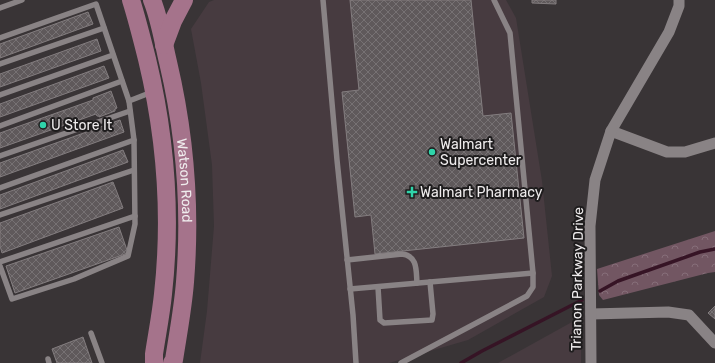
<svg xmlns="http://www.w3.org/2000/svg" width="715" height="363" font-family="Rubik,sans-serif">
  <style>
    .built { fill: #473b40 }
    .forest { fill: url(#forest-crowns) }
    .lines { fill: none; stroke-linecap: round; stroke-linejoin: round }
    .stream { stroke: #361425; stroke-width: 3.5 }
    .building { fill: url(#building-cross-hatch); stroke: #837d7f }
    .lane { stroke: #898385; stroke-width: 5.5 }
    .street { stroke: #898385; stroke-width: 11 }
    .primary { stroke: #a5738b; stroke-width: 18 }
    .poi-dot { fill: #2fd4aa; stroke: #1e1c1d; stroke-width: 1.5 }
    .labels { text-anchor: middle; stroke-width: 4; stroke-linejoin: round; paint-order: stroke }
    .poi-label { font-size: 14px; fill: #efeced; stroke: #1e1c1d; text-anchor: start }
    .street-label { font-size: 14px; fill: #efeced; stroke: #1e1c1d }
  </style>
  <defs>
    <pattern id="forest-crowns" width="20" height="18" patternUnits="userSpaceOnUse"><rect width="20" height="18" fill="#725662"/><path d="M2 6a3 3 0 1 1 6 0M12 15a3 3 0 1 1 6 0" fill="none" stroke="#866e79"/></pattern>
    <pattern id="building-cross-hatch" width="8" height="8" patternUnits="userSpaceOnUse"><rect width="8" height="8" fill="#5f595b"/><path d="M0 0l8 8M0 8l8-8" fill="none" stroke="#767173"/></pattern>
  </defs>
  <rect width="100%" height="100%" fill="#393436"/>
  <g class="built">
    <path d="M214,0H506L516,18L542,181L552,276L544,297L468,340L389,363H200L207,311L214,226L212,165L201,83L191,29L209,2Z"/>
    <path d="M581,317V363H498Z"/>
  </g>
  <path class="forest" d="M715,231V272L708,273L603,300L599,295L597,269Z"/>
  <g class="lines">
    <g class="stream">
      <path d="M600,291L618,281L700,252L715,249"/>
      <path d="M461,363L482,351L582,300"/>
    </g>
  </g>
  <g class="building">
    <path d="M350,0H471L483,116L511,113L524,238L375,254L371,215L355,217L342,92L359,90Z"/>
    <path d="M532,0H556V4L532,3Z"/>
    <path d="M88,12L93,24L0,58V44Z"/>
    <path d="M97,39L101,51L0,87V74Z"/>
    <path d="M104,66L109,78L0,117V104Z"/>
    <path d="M111,91L117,108L115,109V111L99,117V116H97L96,114L0,148V133L93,100V98Z"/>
    <path d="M120,120L124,132L0,177V163Z"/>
    <path d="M123,150L128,162L0,209V195Z"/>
    <path d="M113,182L123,208L2,253L0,246V223Z"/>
    <path d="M119,227L128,253L15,293L6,266Z"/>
    <path d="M715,306V319L708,313Z"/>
    <path d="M83,337L92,363H57L52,349Z"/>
  </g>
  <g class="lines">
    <g class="lane">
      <path d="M323,0L337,160L353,315L356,363"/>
      <path d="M0,8L22,0"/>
      <path d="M0,38L96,4L129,101L152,92"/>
      <path d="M0,64L104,28"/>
      <path d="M0,95L113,55"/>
      <path d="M0,126L122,81"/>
      <path d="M0,156L130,111"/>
      <path d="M0,188L134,140"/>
      <path d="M0,215L134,170"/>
      <path d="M347,260L402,254C418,256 416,271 417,283"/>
      <path d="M0,262L135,216"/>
      <path d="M0,266L12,299L74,279L128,256L135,224L134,140L129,101"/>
      <path d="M378,287L380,320L384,323L432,320L433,314L430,282"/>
      <path d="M350,289L533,273"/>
      <path d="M91,333L102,363"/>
      <path d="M48,359L49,363"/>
      <path d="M401,363L527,296L533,287V273L510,33L494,0"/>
    </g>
    <g class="street">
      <path d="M611,131L667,152H685L715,143"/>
      <path d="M591,314L668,312L689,315L715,343"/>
      <path d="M591,363L590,226L595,180L611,131L669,32L679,6V0"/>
    </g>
    <g class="primary">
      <path d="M131,0C137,19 142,39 147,59C166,138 172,213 163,294C161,314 157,334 154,354V363"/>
      <path id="s1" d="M152,0C160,20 163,41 168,62C185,134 191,208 185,282C183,308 178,334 174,360L172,363"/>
      <path d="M164,45L173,21L184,0"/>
    </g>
  </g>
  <g class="poi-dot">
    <circle cx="43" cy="125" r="4"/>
    <circle cx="432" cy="152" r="4"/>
    <path d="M410 186h4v4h4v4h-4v4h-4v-4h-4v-4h4z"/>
  </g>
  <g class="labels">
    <g class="poi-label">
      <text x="51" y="130">U Store It</text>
      <text x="440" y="149">Walmart<tspan x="440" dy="16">Supercenter</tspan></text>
      <text x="420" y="197">Walmart Pharmacy</text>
    </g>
    <g class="street-label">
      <text dy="5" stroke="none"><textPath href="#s1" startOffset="184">Watson Road</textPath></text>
      <text transform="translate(577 279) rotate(-89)" y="5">Trianon Parkway Drive</text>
    </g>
  </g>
</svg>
